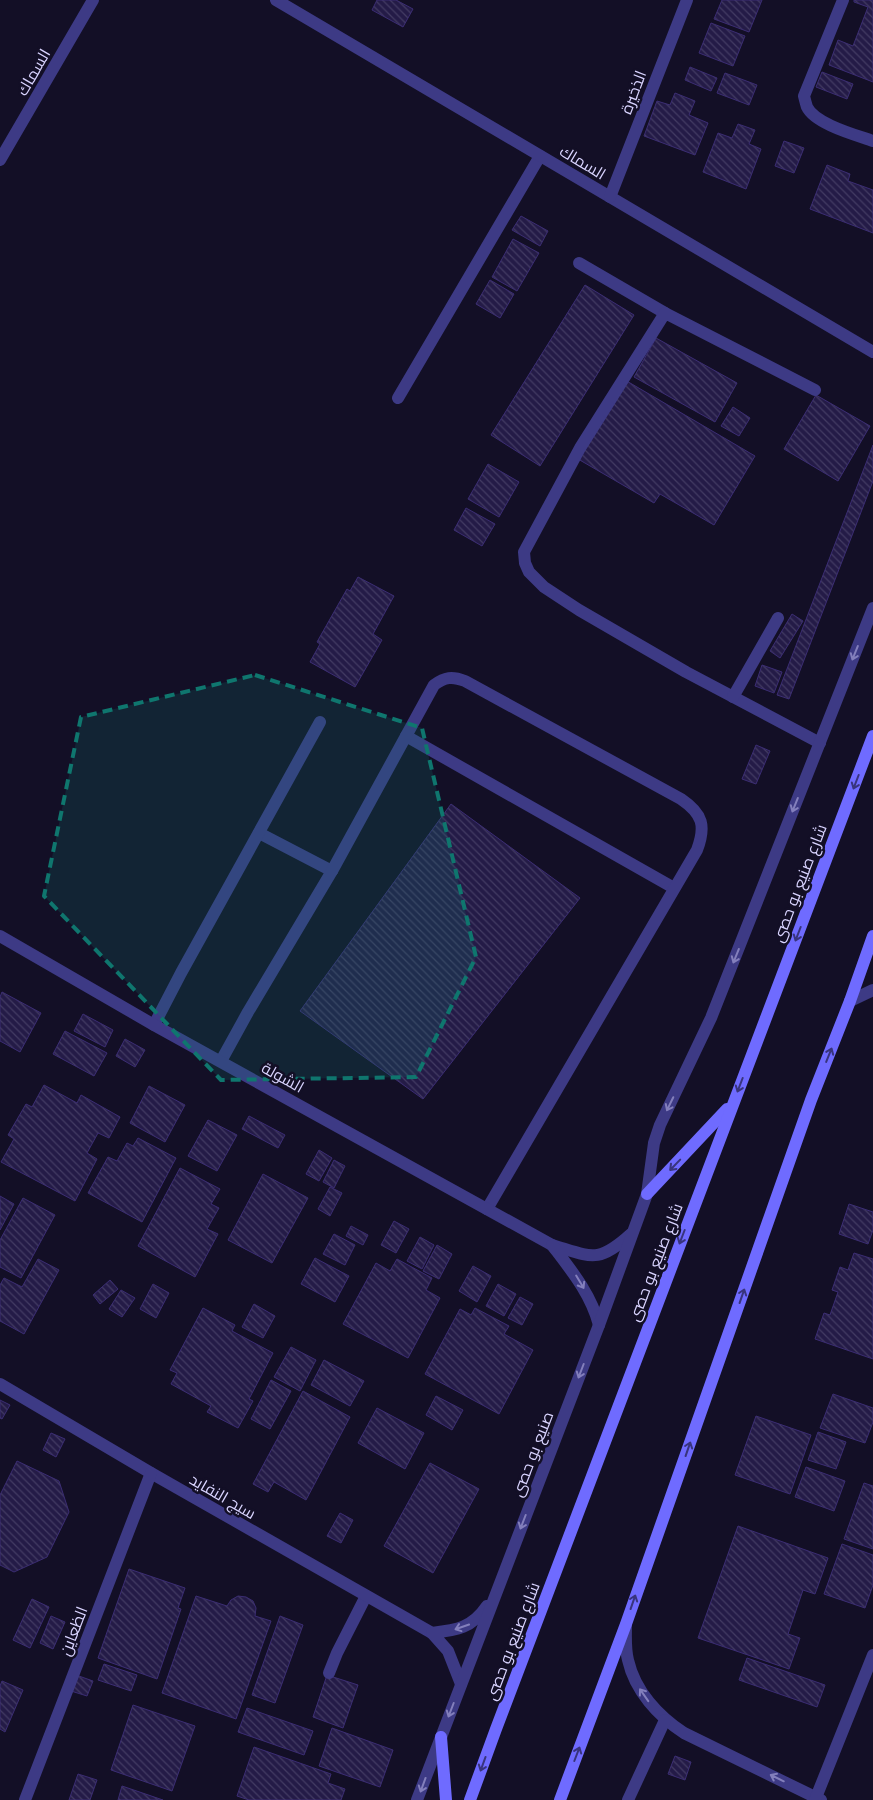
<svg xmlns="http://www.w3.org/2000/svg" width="873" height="1800" font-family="'PT Sans',Cairo,sans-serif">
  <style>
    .building { fill: url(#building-back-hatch); stroke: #3b2d73 }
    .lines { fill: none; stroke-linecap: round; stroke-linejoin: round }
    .lane { stroke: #3d3a85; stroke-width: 12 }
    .street { stroke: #3d3a85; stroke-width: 12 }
    .secondary { stroke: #6f6bff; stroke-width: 12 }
    .oneway { stroke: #837fbc }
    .oneway2 { stroke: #38347d }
    .marked { fill: #0f766e; fill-opacity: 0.2; stroke: #0f766e; stroke-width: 4; stroke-dasharray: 10 6; stroke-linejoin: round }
    .labels { text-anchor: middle; stroke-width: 5; stroke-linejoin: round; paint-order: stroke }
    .street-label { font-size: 16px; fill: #d9d4ff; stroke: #130f26 }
  </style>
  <defs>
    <pattern id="building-back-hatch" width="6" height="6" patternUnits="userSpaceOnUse" patternTransform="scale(1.25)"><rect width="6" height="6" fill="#241b47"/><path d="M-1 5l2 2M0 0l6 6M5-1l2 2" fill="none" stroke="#433b63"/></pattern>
  </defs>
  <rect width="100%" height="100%" fill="#130f26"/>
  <g class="building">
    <path d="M377,0H396L413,9L403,27L372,10Z"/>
    <path d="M722,0H762L749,32L714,19Z"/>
    <path d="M854,0H873V82L829,65L838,40L853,46L868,7L854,2Z"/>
    <path d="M711,23L745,36L733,66L699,53Z"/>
    <path d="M690,67L717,78L711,91L685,80Z"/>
    <path d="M822,72L853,84L847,99L816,87Z"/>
    <path d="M725,73L757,85L749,105L717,93Z"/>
    <path d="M675,93L695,101L689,115L708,123L695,155L644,136L657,101L670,105Z"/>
    <path d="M738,124L755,130L749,144L761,149L746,189L703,172L718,133L732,138Z"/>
    <path d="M784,141L804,148L794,173L775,166Z"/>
    <path d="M827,165L850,174L848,181L873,190V233L810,209Z"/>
    <path d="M521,216L548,231L540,246L512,230Z"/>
    <path d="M513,239L539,253L517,291L492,277Z"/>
    <path d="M490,280L514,294L500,318L476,304Z"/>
    <path d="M585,285L634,315L540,466L491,435Z"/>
    <path d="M656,338L737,383L715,422L634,377Z"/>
    <path d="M625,380L755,456L714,525L660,494L654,503L578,459Z"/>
    <path d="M816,395L870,426L838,481L784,449Z"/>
    <path d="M733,407L750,418L739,436L721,426Z"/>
    <path d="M873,445V481L789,699L777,695Z"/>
    <path d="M488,464L519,482L499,517L468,499Z"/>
    <path d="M466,508L495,524L482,546L454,530Z"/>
    <path d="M358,577L394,596L373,634L382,640L355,687L310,662L320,644L317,642L347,589L350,591Z"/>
    <path d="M792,614L803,621L780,658L770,651Z"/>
    <path d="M762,665L782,672L774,693L755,686Z"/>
    <path d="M756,745L770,751L756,784L742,779Z"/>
    <path d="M451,804L580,898L423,1099L300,1011Z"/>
    <path d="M2,992L41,1013L20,1052L0,1041V997Z"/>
    <path d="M83,1014L113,1030L105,1047L74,1031Z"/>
    <path d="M65,1031L107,1053L94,1076L53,1054Z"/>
    <path d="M125,1039L145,1050L135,1067L116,1056Z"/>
    <path d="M44,1085L77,1103L81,1095L120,1117L109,1138L98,1133L87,1153L97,1159L75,1201L1,1162L14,1139L8,1135L26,1104L32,1107Z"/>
    <path d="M149,1086L185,1105L165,1142L130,1123Z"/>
    <path d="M249,1116L285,1135L278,1148L242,1129Z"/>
    <path d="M208,1120L237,1135L217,1171L188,1156Z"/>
    <path d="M138,1138L176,1158L142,1222L88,1193L108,1157L117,1161L127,1143L133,1146Z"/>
    <path d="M319,1150L332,1158L319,1181L306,1174Z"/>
    <path d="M334,1160L345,1166L334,1188L323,1182Z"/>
    <path d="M180,1168L220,1189L211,1204L219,1208L207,1229L218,1234L195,1277L138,1246Z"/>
    <path d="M263,1174L308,1198L272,1263L228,1240Z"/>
    <path d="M330,1187L342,1193L330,1216L318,1209Z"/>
    <path d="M0,1196L14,1204L0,1230Z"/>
    <path d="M23,1198L55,1215L21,1278L0,1267V1240Z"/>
    <path d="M849,1204L873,1212V1230L868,1244L839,1234Z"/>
    <path d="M394,1221L409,1229L396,1253L381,1245Z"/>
    <path d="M351,1226L368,1235L363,1245L346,1236Z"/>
    <path d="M334,1234L355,1245L345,1265L323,1254Z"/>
    <path d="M420,1237L434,1245L422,1269L407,1261Z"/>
    <path d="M437,1245L452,1254L439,1279L423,1271Z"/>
    <path d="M854,1253L873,1259V1359L815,1339L824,1313L830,1315L838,1292L832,1290L840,1267L848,1270Z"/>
    <path d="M315,1258L349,1276L335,1302L301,1284Z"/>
    <path d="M38,1259L59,1270L24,1334L0,1321V1285L4,1278L22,1287Z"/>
    <path d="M397,1259L432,1278L426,1290L440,1298L408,1358L343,1324L376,1263L390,1271Z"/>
    <path d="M473,1266L491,1276L477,1302L459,1291Z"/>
    <path d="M110,1280L118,1289L100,1304L93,1295Z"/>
    <path d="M153,1284L169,1293L156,1318L140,1309Z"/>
    <path d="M498,1284L516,1294L504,1316L486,1306Z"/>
    <path d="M121,1290L135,1298L122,1317L109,1309Z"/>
    <path d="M520,1297L533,1304L522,1325L508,1318Z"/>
    <path d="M254,1304L275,1316L263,1338L242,1327Z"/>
    <path d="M203,1308L235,1325L232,1331L273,1353L249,1399L253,1401L238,1428L207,1412L211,1406L171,1384L177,1373L170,1370Z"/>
    <path d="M475,1308L509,1326L504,1334L533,1350L499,1414L425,1374L460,1309L471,1315Z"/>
    <path d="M291,1347L316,1360L300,1391L274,1377Z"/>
    <path d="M324,1360L364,1381L350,1406L311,1385Z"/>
    <path d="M271,1380L291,1391L270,1429L251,1419Z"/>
    <path d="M303,1391L350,1417L306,1500L274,1482L268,1492L253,1484Z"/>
    <path d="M833,1394L873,1408V1422L865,1443L820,1428Z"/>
    <path d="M436,1396L463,1410L452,1430L426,1415Z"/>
    <path d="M0,1400L10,1405L2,1419L0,1418Z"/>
    <path d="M377,1408L424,1433L405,1469L358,1443Z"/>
    <path d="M756,1416L811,1435L790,1494L735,1475Z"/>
    <path d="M818,1432L846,1442L836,1469L808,1460Z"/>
    <path d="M51,1433L65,1439L56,1457L43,1450Z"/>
    <path d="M17,1461L59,1481L69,1512L47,1557L14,1572L0,1565V1495Z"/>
    <path d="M430,1463L479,1489L433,1573L384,1546Z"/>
    <path d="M806,1467L845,1481L834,1511L795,1497Z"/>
    <path d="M864,1483L873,1486V1549L844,1539Z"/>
    <path d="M340,1513L353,1520L341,1543L327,1536Z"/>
    <path d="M738,1526L828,1558L815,1594L803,1590L788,1634L800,1638L789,1669L698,1638Z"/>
    <path d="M842,1544L873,1555V1585L865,1608L824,1594Z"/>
    <path d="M129,1569L185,1588L178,1608L181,1609L157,1679L98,1658Z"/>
    <path d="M196,1596L227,1606L231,1600L238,1596L246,1597L253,1601L256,1608L255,1616L271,1621L236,1719L162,1693Z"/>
    <path d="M32,1599L49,1607L30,1648L13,1640Z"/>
    <path d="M51,1616L65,1622L53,1649L40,1643Z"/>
    <path d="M280,1616L303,1625L275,1703L252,1695Z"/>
    <path d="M747,1658L825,1685L817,1707L739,1680Z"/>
    <path d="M104,1664L137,1675L131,1691L98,1680Z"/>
    <path d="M76,1675L93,1681L87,1696L71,1691Z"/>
    <path d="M327,1675L358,1685L343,1728L313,1717Z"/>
    <path d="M2,1681L23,1690L5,1732L0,1729V1686Z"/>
    <path d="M133,1705L195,1726L172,1791L111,1770Z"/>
    <path d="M247,1708L313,1731L304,1755L238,1732Z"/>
    <path d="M332,1728L393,1750L380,1787L319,1766Z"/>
    <path d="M254,1747L331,1774L328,1783L345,1789L341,1800H249L237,1796Z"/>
    <path d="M675,1756L691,1762L685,1780L668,1774Z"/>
    <path d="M78,1774L97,1780L90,1800H69Z"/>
    <path d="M122,1786L163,1800H118Z"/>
  </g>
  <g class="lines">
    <g class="lane">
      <path d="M579,263L665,313"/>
      <path d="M815,390L665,313L580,448L524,552L525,563L529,572L544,587L579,610L686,672L820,743"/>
      <path d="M398,398L540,156"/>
      <path d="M733,697L778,618"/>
      <path d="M406,736L674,888"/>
      <path d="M259,833L332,871"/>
      <path d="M154,1025L181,973L320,722"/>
      <path d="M221,1061L248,1012L332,871L434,685C445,677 452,676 465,681L681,799C703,814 706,826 697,850L487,1209"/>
      <path d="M329,1673L337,1653L366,1596"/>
    </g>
    <g class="street">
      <path d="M276,0L873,352"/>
      <path d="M843,0L804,96C805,100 806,104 807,107C815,124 856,135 873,141"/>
      <path d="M0,160L93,0"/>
      <path d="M610,197L687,0"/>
      <path d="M0,936L154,1025L552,1245C592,1257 598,1264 631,1234"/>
      <path d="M850,1001L873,990"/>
      <path d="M552,1245C571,1270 591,1294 599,1325"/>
      <path d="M0,1384L151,1473L432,1633"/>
      <path d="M626,1625C626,1636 625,1649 628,1660C635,1691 658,1716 684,1733L821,1800"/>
      <path d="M461,1684L448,1651L432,1633C457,1630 472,1628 487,1606"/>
      <path d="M25,1800L151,1473"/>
      <path d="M417,1800L599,1325L647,1194L654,1143L660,1125L711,1018L873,608"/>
      <path d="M628,1800L665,1720"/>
      <path d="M815,1800L873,1655"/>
    </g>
    <g class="secondary">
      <path d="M647,1194L727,1109"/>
      <path d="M441,1737L446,1800"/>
      <path d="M470,1800L496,1729L873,736"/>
      <path d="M560,1800L626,1624L811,1100L850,1001L873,936"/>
    </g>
  </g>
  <defs><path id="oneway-shaft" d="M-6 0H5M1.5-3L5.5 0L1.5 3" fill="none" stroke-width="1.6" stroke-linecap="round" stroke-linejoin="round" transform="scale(1.25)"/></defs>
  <g class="oneway">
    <use href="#oneway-shaft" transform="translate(855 653) rotate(112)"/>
    <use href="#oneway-shaft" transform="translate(795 805) rotate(112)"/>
    <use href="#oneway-shaft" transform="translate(736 956) rotate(112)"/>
    <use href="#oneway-shaft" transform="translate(670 1104) rotate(116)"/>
    <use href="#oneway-shaft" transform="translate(580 1282) rotate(59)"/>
    <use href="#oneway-shaft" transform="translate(581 1371) rotate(111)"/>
    <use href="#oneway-shaft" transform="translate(523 1522) rotate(111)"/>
    <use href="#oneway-shaft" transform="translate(462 1627) rotate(161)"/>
    <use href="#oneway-shaft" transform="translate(644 1695) rotate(-125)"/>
    <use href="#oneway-shaft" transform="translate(451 1710) rotate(111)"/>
    <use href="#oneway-shaft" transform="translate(777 1778) rotate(-154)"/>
    <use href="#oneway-shaft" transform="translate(423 1785) rotate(110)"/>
  </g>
  <g class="oneway2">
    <use href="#oneway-shaft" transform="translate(856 782) rotate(111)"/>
    <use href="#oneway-shaft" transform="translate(798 934) rotate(111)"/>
    <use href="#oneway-shaft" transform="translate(829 1055) rotate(-68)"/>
    <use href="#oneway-shaft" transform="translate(740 1085) rotate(111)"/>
    <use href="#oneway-shaft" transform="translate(675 1165) rotate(134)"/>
    <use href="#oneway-shaft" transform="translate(682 1237) rotate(111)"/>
    <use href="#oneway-shaft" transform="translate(742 1296) rotate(-71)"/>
    <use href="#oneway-shaft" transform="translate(688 1449) rotate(-71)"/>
    <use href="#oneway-shaft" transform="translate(633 1602) rotate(-71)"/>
    <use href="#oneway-shaft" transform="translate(577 1754) rotate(-69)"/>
    <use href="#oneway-shaft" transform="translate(483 1764) rotate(110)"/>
  </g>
  <path class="marked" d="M255,675L422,728L476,957L416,1077L221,1080L44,896L81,717Z"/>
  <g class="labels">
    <g class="street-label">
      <text transform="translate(33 72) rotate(-60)" y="6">السماك</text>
      <text transform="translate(633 92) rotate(-69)" y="6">الذخيرة</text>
      <text transform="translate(583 162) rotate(31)" y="6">السماك</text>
      <text transform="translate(799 883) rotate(-69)" y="6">شارع صنيع بو حصى</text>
      <text transform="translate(283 1077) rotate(29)" y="6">الشولة</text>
      <text transform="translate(655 1262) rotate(-69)" y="6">شارع صنيع بو حصى</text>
      <text transform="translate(532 1454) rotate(-69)" y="6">صنيع بو حصى</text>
      <text transform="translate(223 1496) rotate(30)" y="6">سيج النفايد</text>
      <text transform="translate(73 1631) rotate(-69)" y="6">الظعاين</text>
      <text transform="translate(512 1641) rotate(-69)" y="6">شارع صنيع بو حصى</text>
    </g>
  </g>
</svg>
